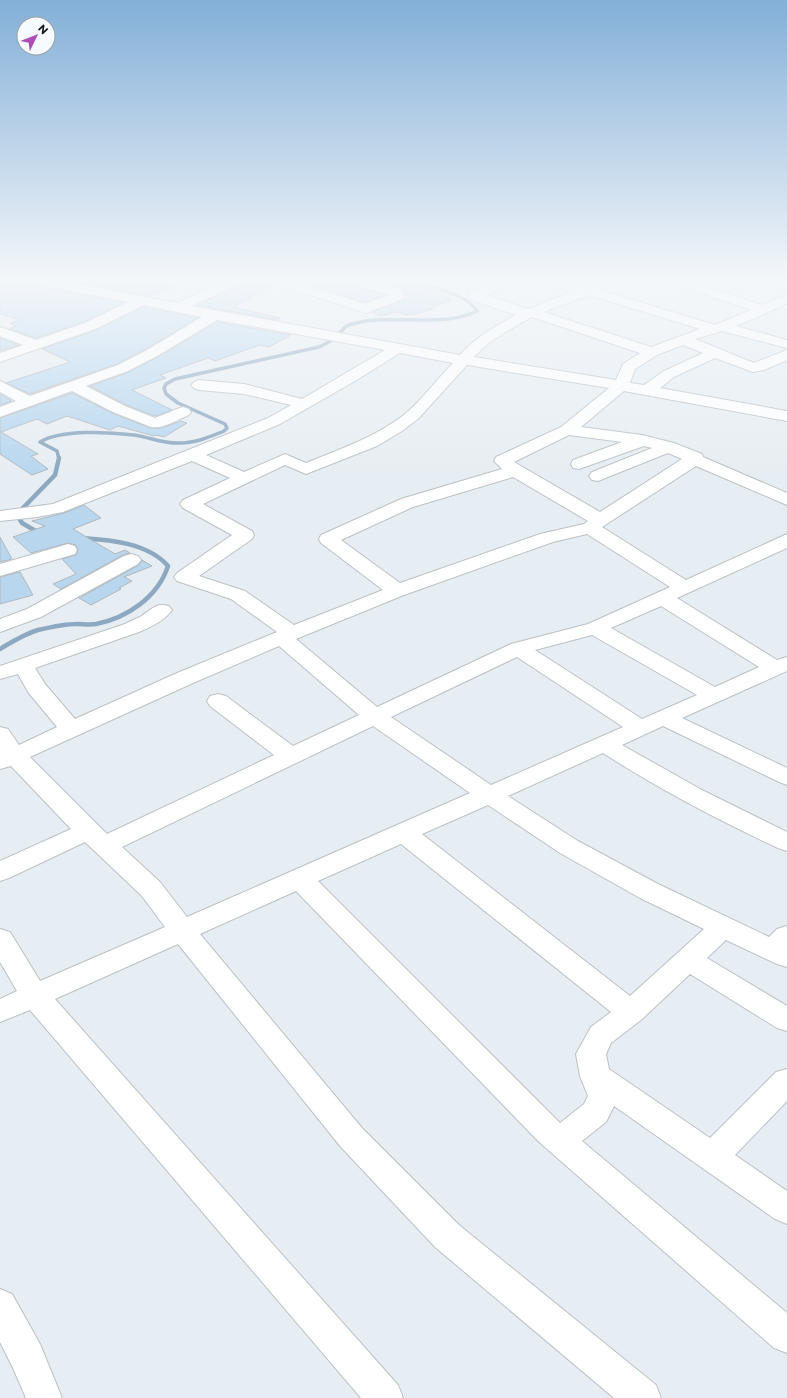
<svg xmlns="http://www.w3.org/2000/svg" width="787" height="1398" font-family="Montserrat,sans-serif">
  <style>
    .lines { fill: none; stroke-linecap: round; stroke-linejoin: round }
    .stream-far1 { stroke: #8da8c1; stroke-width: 3.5 }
    .stream { stroke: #8da8c1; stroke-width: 4.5 }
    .building { fill: #b8d7ef; stroke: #b1b7bc }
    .minor-casing { stroke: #bac1c6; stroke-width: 2 }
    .minor { fill: #fff; fill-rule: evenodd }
  </style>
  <rect width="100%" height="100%" fill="#e7eef3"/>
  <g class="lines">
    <path class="stream-far1" d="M59,459L57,451L40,442C61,429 110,432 134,435C149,437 164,444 180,443C195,443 210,437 224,431L227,428L225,424L178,403L166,394L164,388L166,384L175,379L319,347C325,344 330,342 335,338C345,330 341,326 356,323C392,314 445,328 477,311C463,291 436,293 418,277"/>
    <g class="stream">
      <path d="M39,533L22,523L19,518L22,509L55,475L59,458"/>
      <path d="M0,649C12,642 24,634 38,630C51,627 64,624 77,624C83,624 90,625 96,624C127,618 158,597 168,566C148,543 111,540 82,538"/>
    </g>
  </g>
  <g class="building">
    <path d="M0,277H15L18,281L123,303L84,322L36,338L9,329L16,326L10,323L20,320L0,314Z"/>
    <path d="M49,277H150L153,281L172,287L150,296Z"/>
    <path d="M249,277H260L263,281L275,285L233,307L280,318L277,320L197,305L248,281Z"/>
    <path d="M284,277H338L340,281L385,295L365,302Z"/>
    <path d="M363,277H430L418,283L442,294H440L452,300L430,308L433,309L413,315L410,314L405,315L398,312L380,316L372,312L404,300L406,295L400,288Z"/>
    <path d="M144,307L198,318L146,349L117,364L30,394L6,383L70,362L42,349L96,330Z"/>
    <path d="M217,322L291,335L269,347L260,345L215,361L208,358L160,375L166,378L132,390L172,410L155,416L126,405L90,386L129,372L158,357Z"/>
    <path d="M0,338L19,345L0,351Z"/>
    <path d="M72,393L112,413L150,428H161L181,421L187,423L164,437L156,435L154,436L118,426L110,430L67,416L47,424L37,419L1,432L38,454L31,456L48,469L32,475L0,454V418Z"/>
    <path d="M0,394L12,401L0,405Z"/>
    <path d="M84,505L101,518L73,529L115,554L125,550L130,553L123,555L61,589L53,584L76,574L62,559L76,555L78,551L76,545L68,543L31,553L13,537L45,526L32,521L64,513Z"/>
    <path d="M0,537L12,559L0,562Z"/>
    <path d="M142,560L152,566L124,577L132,581L119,588L121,589L91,605L79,598L139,565Z"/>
    <path d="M20,572L33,595L0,604V577Z"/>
  </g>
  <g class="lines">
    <defs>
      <g id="minor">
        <path d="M16,277H42L177,303L232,277H248L247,280L192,306L460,355C476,337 495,326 516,315L472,300L468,295L470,292L507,277H525L523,280L486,295L528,309L571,292L534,280L533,277H551L583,287L609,277H626L625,280L600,290L715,325L751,310L663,280L662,277H680L762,305L787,295V304L736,326L787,340V348L722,331L695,339L754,363L787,350V360L764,370L753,372L715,358L674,377L660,388L787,411V421L624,391L581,427L642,435L674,443L702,454L703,457L787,493V505L696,466L602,527L686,580L787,534V548L677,598L777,660L787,657V671L682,718L787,768V785L779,782L663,726L622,745L702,790L787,832V851L778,848C718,820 659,789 603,753L508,796L578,841L658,884L769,937L777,929L787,926V967L777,964L726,940L707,958L787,1006V1031L777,1028L690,974L641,1020L611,1043L606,1054L609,1069L710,1138L776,1072L787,1069V1101L735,1155L787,1191V1224L775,1219L614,1106L606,1122L582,1141L787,1313V1353L774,1348L538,1141L296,891L200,934L362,1128L459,1225L656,1385L661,1398H614L435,1247L340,1146L178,944L55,999L398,1385L403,1398H361L30,1010L0,1022V999L17,991L0,962V929L10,932L40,981L165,927L142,896L85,842L9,878L0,881V861L71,829L11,766L0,769V727L8,729L19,745L57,727L28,692L18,674L0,679V666L125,624C130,621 135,619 140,617C151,610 156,602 169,606L172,610C164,621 151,627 139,632L35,668L45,684L75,719L177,673L277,632L231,599L177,581L174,577L177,573L232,535L183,508L180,504L183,500L230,478L192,461L63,512L37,517L0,521V511L53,504L268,418L291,405L244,394L199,390L194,388L191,385L194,382L199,380L244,384L302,399L385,350L217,320L157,356L128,371L86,386L125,406L155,418L177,409L183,407L189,409L191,412L189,415C177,420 164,429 151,427L113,412L72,391L0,417V407L16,401L0,392V381L30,396L118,365L147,350L202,317L144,305L95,329L0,362V353L23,345L0,336V327L36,340L85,323L128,302L18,280ZM589,295L700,329L651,347L544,312ZM532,317L640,353L623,364L616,380L474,357C490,339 511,329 532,317ZM683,345L703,353L664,371L644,385L630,383L635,369L657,355ZM400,353L453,363C438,378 421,401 405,414C376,437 340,449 306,463L285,454L244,472L206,455L280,424L355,381ZM467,365L609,388L561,427L496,457L494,461L502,469L401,499L321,535L319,539L321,543L383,590L294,625L245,591L199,576L252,539L254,535L252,531L203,504L285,465L306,474L377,446L402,431L418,419ZM569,435L622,442L573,460L571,464L573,468L579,469L644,446L652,448L592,472L589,476L592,480L598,481L668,453L682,459L600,512L514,462ZM513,477L588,521L584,524L540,534L400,583L341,540L413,507ZM587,534L670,587L588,624L511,644L377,707L296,639L404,595L553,542ZM661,606L759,667L715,687L611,628ZM592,635L697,695L642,719L535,650ZM279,646L359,715L293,746L226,696L218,694L210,696L207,701L210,706L274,755L107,834L30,757L193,683ZM517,657L623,727L491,785L391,717ZM373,726L470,793L187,917L160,882L122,847ZM488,805L560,853L640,898L704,929L630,996L422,834ZM401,844L611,1012L591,1027L576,1054L580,1076L588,1096L584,1104L560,1123L318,881Z"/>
        <path d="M151,277C160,277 176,274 182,282L180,285L175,286L153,280Z"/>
        <path d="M261,277H280L365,304L390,295L340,280L339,277H358L400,289L405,296L403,299L366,313L263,280Z"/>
        <path d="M732,277H752L754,279L752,282L747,283L734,280Z"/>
        <path d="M68,544L75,546L77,550L75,554L0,576V564Z"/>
        <path d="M131,554L138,556L141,560L138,564L41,617L0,632V619L27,609L124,556Z"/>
        <path d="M0,1289L12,1294L40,1344L62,1398H26L13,1368L0,1342Z"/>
      </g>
    </defs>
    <use href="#minor" class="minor-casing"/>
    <use href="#minor" class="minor"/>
  </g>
  <linearGradient id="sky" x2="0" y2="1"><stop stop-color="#83afd8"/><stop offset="0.59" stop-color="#f4f7fa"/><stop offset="1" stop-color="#f4f7fa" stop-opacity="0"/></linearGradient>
  <rect width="787" height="473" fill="url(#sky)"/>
  <g transform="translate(36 36) rotate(47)"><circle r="19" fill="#f5fbff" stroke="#9ba0a3"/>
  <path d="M0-3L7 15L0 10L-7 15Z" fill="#ad4fb8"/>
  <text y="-6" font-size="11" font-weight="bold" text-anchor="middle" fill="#151719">N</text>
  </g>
</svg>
